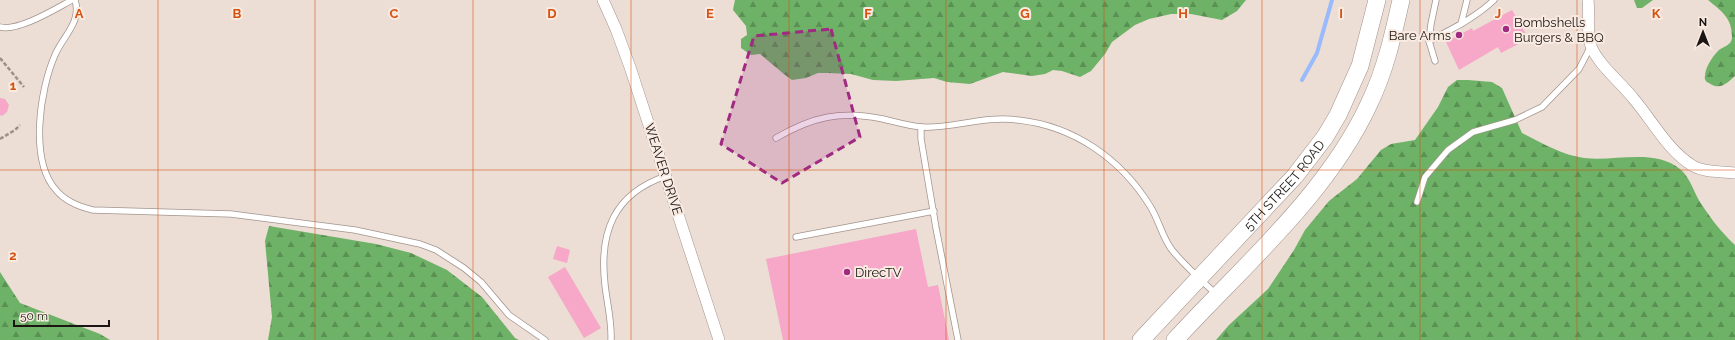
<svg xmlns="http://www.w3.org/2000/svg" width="1735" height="340" font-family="Raleway,sans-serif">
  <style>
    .forest { fill: url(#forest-firs) }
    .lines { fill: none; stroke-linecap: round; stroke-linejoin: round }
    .stream { stroke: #99bafc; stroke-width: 4 }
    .building { fill: #f7a7c7 }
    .lane-casing { stroke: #a2948d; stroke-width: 7 }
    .street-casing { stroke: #a2948d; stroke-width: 12 }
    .primary-casing { stroke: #a2948d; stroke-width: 18 }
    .path { stroke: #9b908a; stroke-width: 2.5; stroke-dasharray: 4 2; stroke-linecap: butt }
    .lane { stroke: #fff; stroke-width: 5.5 }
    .street { stroke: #fff; stroke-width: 11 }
    .primary { stroke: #fff; stroke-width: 17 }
    .marked { fill: #a02982; fill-opacity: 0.2; stroke: #a02982; stroke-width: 3; stroke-dasharray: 8 5; stroke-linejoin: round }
    .grid { fill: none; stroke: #d4520d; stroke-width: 1; stroke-opacity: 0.55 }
    .poi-dot { fill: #a02982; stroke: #f9eae2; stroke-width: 1.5 }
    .labels { text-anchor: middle; stroke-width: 4; stroke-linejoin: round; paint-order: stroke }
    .poi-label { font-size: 13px; fill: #1b1613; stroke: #f9eae2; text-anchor: start }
    .street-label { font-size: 13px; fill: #1b1613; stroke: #f9eae2 }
    .grid-label { font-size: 13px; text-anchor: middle; font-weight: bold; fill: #d4520d; stroke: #f9eae2; stroke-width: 4; stroke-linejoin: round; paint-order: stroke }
  </style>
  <defs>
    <pattern id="forest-firs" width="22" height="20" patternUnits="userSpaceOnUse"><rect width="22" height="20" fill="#6eb267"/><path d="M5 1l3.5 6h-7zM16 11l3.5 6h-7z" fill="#5a9054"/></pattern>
  </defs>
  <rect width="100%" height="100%" fill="#ecddd5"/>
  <g class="forest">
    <path d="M735,0H1246L1237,11L1222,20L1191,14H1171L1149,19L1135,25L1112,42L1105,54L1091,71L1080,77L1062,71L1053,70L1045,74L1032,76L1003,72L970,84L947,82L934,78L896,81L873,80L851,74L827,73H818L806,78L792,80L785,75L760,54L751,55L741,48V39L747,35L746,26L733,10Z"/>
    <path d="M1634,0H1653L1642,8H1637Z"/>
    <path d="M1708,0H1735V76C1727,83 1720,91 1709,83C1706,82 1704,79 1705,76C1705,68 1712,57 1718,51C1723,46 1732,46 1732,37C1732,17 1721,11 1708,0Z"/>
    <path d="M1457,80H1468L1492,82L1502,88L1522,133C1542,143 1562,155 1584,158C1614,162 1654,148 1680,169C1691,178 1694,194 1702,205C1711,219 1723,234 1735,245V340H1216L1229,325L1268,289L1294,250L1305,230L1329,201L1357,179L1381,150L1391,144L1415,140L1438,107L1448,87Z"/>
    <path d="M269,226L376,244L411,253L447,270L482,297L515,338L519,340H268L272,317L265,241Z"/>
    <path d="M0,272L20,303L100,334L110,340H0Z"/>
  </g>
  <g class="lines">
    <path class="stream" d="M1302,80L1317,53L1332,0"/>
  </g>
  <g class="building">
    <path d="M1512,10L1526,34L1524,35L1526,40L1501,53L1498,47L1459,70L1446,42L1472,28L1473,31Z"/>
    <path d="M0,98L5,99L9,105L7,112L2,116L0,115Z"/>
    <path d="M916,229L928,287L938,285L949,340H783L766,259Z"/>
    <path d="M557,246L570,250L567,263L553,259Z"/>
    <path d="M565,267L601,328L584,338L548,277Z"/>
  </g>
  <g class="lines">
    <defs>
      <g id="lane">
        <path d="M75,0C82,22 63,36 55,55C40,89 29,160 56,190C65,201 80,207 93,210L231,214L355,230L420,244L436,250L464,268L481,282L509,315L545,340"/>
        <path d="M1461,24L1467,0"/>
        <path d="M0,27C18,32 55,9 72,0"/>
        <path d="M1429,41C1452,29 1475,18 1494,0"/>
        <path d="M1435,61L1429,41L1431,24L1436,0"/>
        <path d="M921,127V139L936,228L958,340"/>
        <path d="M776,138C812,117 841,110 883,119C896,122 909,126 922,127C953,129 984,115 1018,120C1074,126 1121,159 1150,206C1159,220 1162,237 1172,250C1185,266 1201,280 1217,295"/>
        <path d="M1417,202L1425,177L1448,150L1473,132L1515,120L1542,107L1579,69L1591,46"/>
        <path d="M796,237L934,211"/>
        <path d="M611,340C612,322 607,303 605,285C599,233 613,194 666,176"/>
      </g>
      <g id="street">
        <path d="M603,0L616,29L630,67L719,340"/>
        <path d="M1588,0C1590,13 1586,34 1591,46C1597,63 1621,83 1633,98C1652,120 1667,150 1693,166C1706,173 1721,171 1735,173"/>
      </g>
      <g id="primary">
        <path id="s1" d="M1141,340L1295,176L1325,137L1338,115L1360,66L1377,0"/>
        <path d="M1175,340C1241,268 1327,195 1369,104C1385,71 1393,36 1401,0"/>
      </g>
    </defs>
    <use href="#lane" class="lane-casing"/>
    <use href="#street" class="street-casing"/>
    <use href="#primary" class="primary-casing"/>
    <g class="path">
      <path d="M0,58L24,87"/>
      <path d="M0,139L15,130L20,125"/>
    </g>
    <use href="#lane" class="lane"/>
    <use href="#street" class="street"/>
    <use href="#primary" class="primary"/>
  </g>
  <path class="marked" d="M831,29L860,137L782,183L721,144L754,36Z"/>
  <path class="grid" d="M158,0V340M315,0V340M473,0V340M631,0V340M789,0V340M946,0V340M1104,0V340M1262,0V340M1420,0V340M1577,0V340M0,170H1735"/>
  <g class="poi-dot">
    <circle cx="1506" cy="29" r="4"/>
    <circle cx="1459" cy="35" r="4"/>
    <circle cx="847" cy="272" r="4"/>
  </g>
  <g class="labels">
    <g class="poi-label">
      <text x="1514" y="27">Bombshells<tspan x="1514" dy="15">Burgers &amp; BBQ</tspan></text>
      <text x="1451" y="40" text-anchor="end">Bare Arms</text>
      <text x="855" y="277">DirecTV</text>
    </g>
    <g class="street-label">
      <text transform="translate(664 169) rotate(72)" y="5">WEAVER DRIVE</text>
      <text dy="5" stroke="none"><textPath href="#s1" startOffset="211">5TH STREET ROAD</textPath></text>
    </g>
  </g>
  <g class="grid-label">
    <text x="79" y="18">A</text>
    <text x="237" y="18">B</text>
    <text x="394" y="18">C</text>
    <text x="552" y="18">D</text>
    <text x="710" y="18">E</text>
    <text x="868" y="18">F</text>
    <text x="1025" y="18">G</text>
    <text x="1183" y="18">H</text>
    <text x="1341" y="18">I</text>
    <text x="1498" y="18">J</text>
    <text x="1656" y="18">K</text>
    <text x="13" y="90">1</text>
    <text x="13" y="260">2</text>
  </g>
  <g transform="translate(1703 32)" stroke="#f9eae2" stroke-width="3" paint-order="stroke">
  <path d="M0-3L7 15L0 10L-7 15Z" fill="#1b1613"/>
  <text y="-6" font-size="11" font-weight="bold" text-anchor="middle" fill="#1b1613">N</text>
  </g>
  <path d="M14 320v6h95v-6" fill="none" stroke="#1b1613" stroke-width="2"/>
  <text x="20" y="320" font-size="12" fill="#1b1613" stroke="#f9eae2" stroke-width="3" paint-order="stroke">50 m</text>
</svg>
